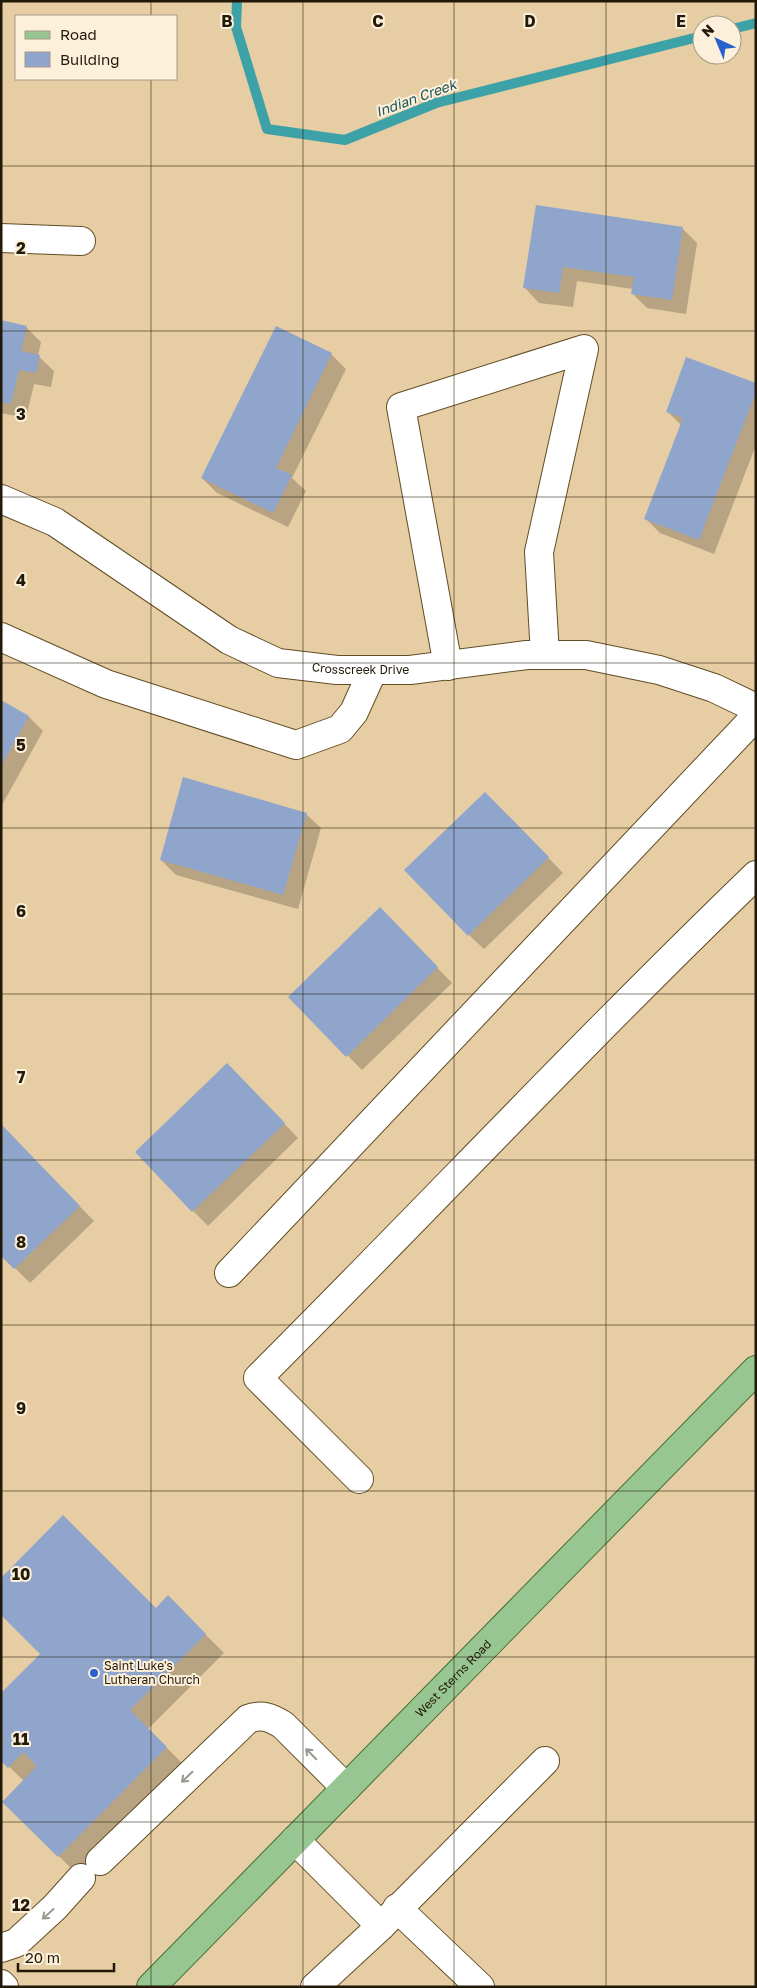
<svg xmlns="http://www.w3.org/2000/svg" width="757" height="1988" font-family="'Golos Text',sans-serif">
  <style>
    .shadow { fill: #0003 }
    .lines { fill: none; stroke-linecap: round; stroke-linejoin: round }
    .stream { stroke: #3da1a8; stroke-width: 10 }
    .building { fill: #8fa5cc }
    .minor-casing { stroke: #614d25; stroke-width: 30 }
    .major-casing { stroke: #427133; stroke-width: 30 }
    .minor { stroke: #fff; stroke-width: 28 }
    .major { stroke: #98c692; stroke-width: 28 }
    .oneway { stroke: #9c9890 }
    .grid { fill: none; stroke: #221908; stroke-width: 1; stroke-opacity: 0.55 }
    .poi-dot { fill: #2761ce; stroke: #fcf0db; stroke-width: 2 }
    .labels { text-anchor: middle; stroke-width: 4; stroke-linejoin: round; paint-order: stroke }
    .street-label { font-size: 12px; fill: #221908; stroke: #fcf0db }
    .poi-label { font-size: 12px; fill: #221908; stroke: #fcf0db; text-anchor: start }
    .water-label { font-size: 14px; font-style: italic; fill: #1d5559; stroke: #fcf0db }
    .grid-label { font-size: 16px; text-anchor: middle; font-weight: bold; fill: #221908; stroke: #fcf0db; stroke-width: 4; stroke-linejoin: round; paint-order: stroke }
  </style>
  <rect width="100%" height="100%" fill="#e6cda3"/>
  <g class="shadow">
    <path d="M537,207L682,228L697,243L686,314L647,308L632,293L633,289L577,281L573,307L539,303L525,288Z"/>
    <path d="M1,322L26,327L41,342L38,356L54,371L51,387L34,384L26,418L1,413Z"/>
    <path d="M331,354L346,369L292,478L306,491L288,527L217,493L202,478Z"/>
    <path d="M756,385V445L714,554L660,533L646,519L681,425L667,411Z"/>
    <path d="M1,702L29,717L43,731L2,805Z"/>
    <path d="M500,808L563,873L484,949L469,935Z"/>
    <path d="M306,814L321,828L298,909L176,875L161,860Z"/>
    <path d="M395,924L452,983L362,1070L290,997Z"/>
    <path d="M242,1080L298,1138L208,1226L136,1152Z"/>
    <path d="M1,1126L94,1221L30,1283L1,1254Z"/>
    <path d="M168,1597L224,1653L148,1729L185,1766L77,1874L4,1802L24,1781L1,1759Z"/>
  </g>
  <g class="lines">
    <g class="stream">
      <path d="M237,1L236,27L267,129L345,140L436,103L702,36"/>
      <path d="M732,29L756,23"/>
    </g>
  </g>
  <g class="building">
    <path d="M536,205L683,227L672,300L631,294L634,277L563,267L559,293L523,288Z"/>
    <path d="M1,320L27,326L21,351L40,355L36,373L19,370L11,404L1,402Z"/>
    <path d="M276,326L332,353L276,468L292,475L273,513L201,478Z"/>
    <path d="M686,357L756,383V392L699,540L644,519L683,418L666,412Z"/>
    <path d="M1,700L29,716L1,766Z"/>
    <path d="M183,777L307,813L283,895L160,860Z"/>
    <path d="M485,792L549,857L468,936L404,870Z"/>
    <path d="M380,907L438,967L346,1057L288,997Z"/>
    <path d="M227,1063L285,1123L192,1212L135,1152Z"/>
    <path d="M1,1124L80,1206L14,1269L1,1256Z"/>
    <path d="M63,1515L156,1608L168,1595L206,1634L130,1710L167,1747L58,1857L2,1802L37,1766L23,1752L8,1768L1,1761V1693L40,1654L1,1615V1578Z"/>
  </g>
  <g class="lines">
    <defs>
      <g id="minor">
        <path d="M1,238L81,241"/>
        <path id="s1" d="M1,499L55,522L229,640L278,663L337,670H410L527,655H586L659,670L714,688L756,708"/>
        <path d="M1,637L106,684L296,745L340,729L354,712L373,670"/>
        <path d="M448,666L401,407L584,349L539,552L545,655"/>
        <path d="M229,1273L756,716"/>
        <path d="M359,1479L258,1378C425,1211 586,1039 756,875"/>
        <path d="M295,1840L381,1926L315,1987"/>
        <path d="M100,1861L248,1719C262,1714 270,1717 283,1725L346,1788"/>
        <path d="M397,1908L480,1987"/>
        <path d="M381,1926L545,1761"/>
        <path d="M1,1948L16,1943L55,1907L81,1878"/>
        <path d="M1,1984L4,1987"/>
      </g>
      <g id="major">
        <path id="s2" d="M151,1987L756,1370"/>
      </g>
    </defs>
    <use href="#minor" class="minor-casing"/>
    <use href="#major" class="major-casing"/>
    <use href="#minor" class="minor"/>
    <use href="#major" class="major"/>
  </g>
  <defs><path id="oneway-shaft" d="M-6 0H5M1.5-3L5.5 0L1.5 3" fill="none" stroke-width="1.6" stroke-linecap="round" stroke-linejoin="round" transform="scale(1.25)"/></defs>
  <g class="oneway">
    <use href="#oneway-shaft" transform="translate(311 1754) rotate(-135)"/>
    <use href="#oneway-shaft" transform="translate(187 1777) rotate(136)"/>
    <use href="#oneway-shaft" transform="translate(48 1914) rotate(138)"/>
  </g>
  <path class="grid" d="M151,1V16M303,1V1987M454,1V1987M606,1V1987M151,79V1987M1,166H756M1,331H756M1,497H756M1,663H756M1,828H756M1,994H756M1,1160H756M1,1325H756M1,1491H756M1,1657H756M1,1822H756"/>
  <circle class="poi-dot" cx="94" cy="1673" r="5"/>
  <g class="labels">
    <g class="street-label">
      <text dy="4" stroke="none"><textPath href="#s1" startOffset="406">Crosscreek Drive</textPath></text>
      <text dy="4" stroke="none"><textPath href="#s2" startOffset="432">West Sterns Road</textPath></text>
    </g>
    <g class="poi-label">
      <text x="104" y="1670">Saint Luke's<tspan x="104" dy="14">Lutheran Church</tspan></text>
    </g>
    <g class="water-label">
      <text transform="translate(416 98) rotate(-20)" y="5">Indian Creek</text>
    </g>
  </g>
  <g class="grid-label">
    <text x="227" y="27">B</text>
    <text x="378" y="27">C</text>
    <text x="530" y="27">D</text>
    <text x="681" y="27">E</text>
    <text x="21" y="254">2</text>
    <text x="21" y="420">3</text>
    <text x="21" y="586">4</text>
    <text x="21" y="751">5</text>
    <text x="21" y="917">6</text>
    <text x="21" y="1083">7</text>
    <text x="21" y="1248">8</text>
    <text x="21" y="1414">9</text>
    <text x="21" y="1580">10</text>
    <text x="21" y="1745">11</text>
    <text x="21" y="1911">12</text>
  </g>
  <rect width="757" height="1988" fill="none" stroke="#221908" stroke-width="5"/>
  <rect x="15" y="15" width="162" height="65" fill="#fcf0db" stroke="#a59a87"/>
  <rect x="25" y="31" width="25" height="8" fill="#98c692" stroke="#a59a87"/>
  <text x="60" y="40" font-size="15" fill="#221908">Road</text>
  <rect x="25" y="52" width="25" height="15" fill="#8fa5cc" stroke="#a59a87"/>
  <text x="60" y="65" font-size="15" fill="#221908">Building</text>
  <g transform="translate(717 40) rotate(316)"><circle r="24" fill="#fcf0db" stroke="#a59a87"/>
  <path d="M0-4L9 19L0 12L-9 19Z" fill="#2761ce"/>
  <text y="-8" font-size="14" font-weight="bold" text-anchor="middle" fill="#221908">N</text>
  </g>
  <path d="M18 1963v8h96v-8" fill="none" stroke="#221908" stroke-width="2.5"/>
  <text x="25" y="1963" font-size="15" fill="#221908" stroke="#fcf0db" stroke-width="4" paint-order="stroke">20 m</text>
</svg>
